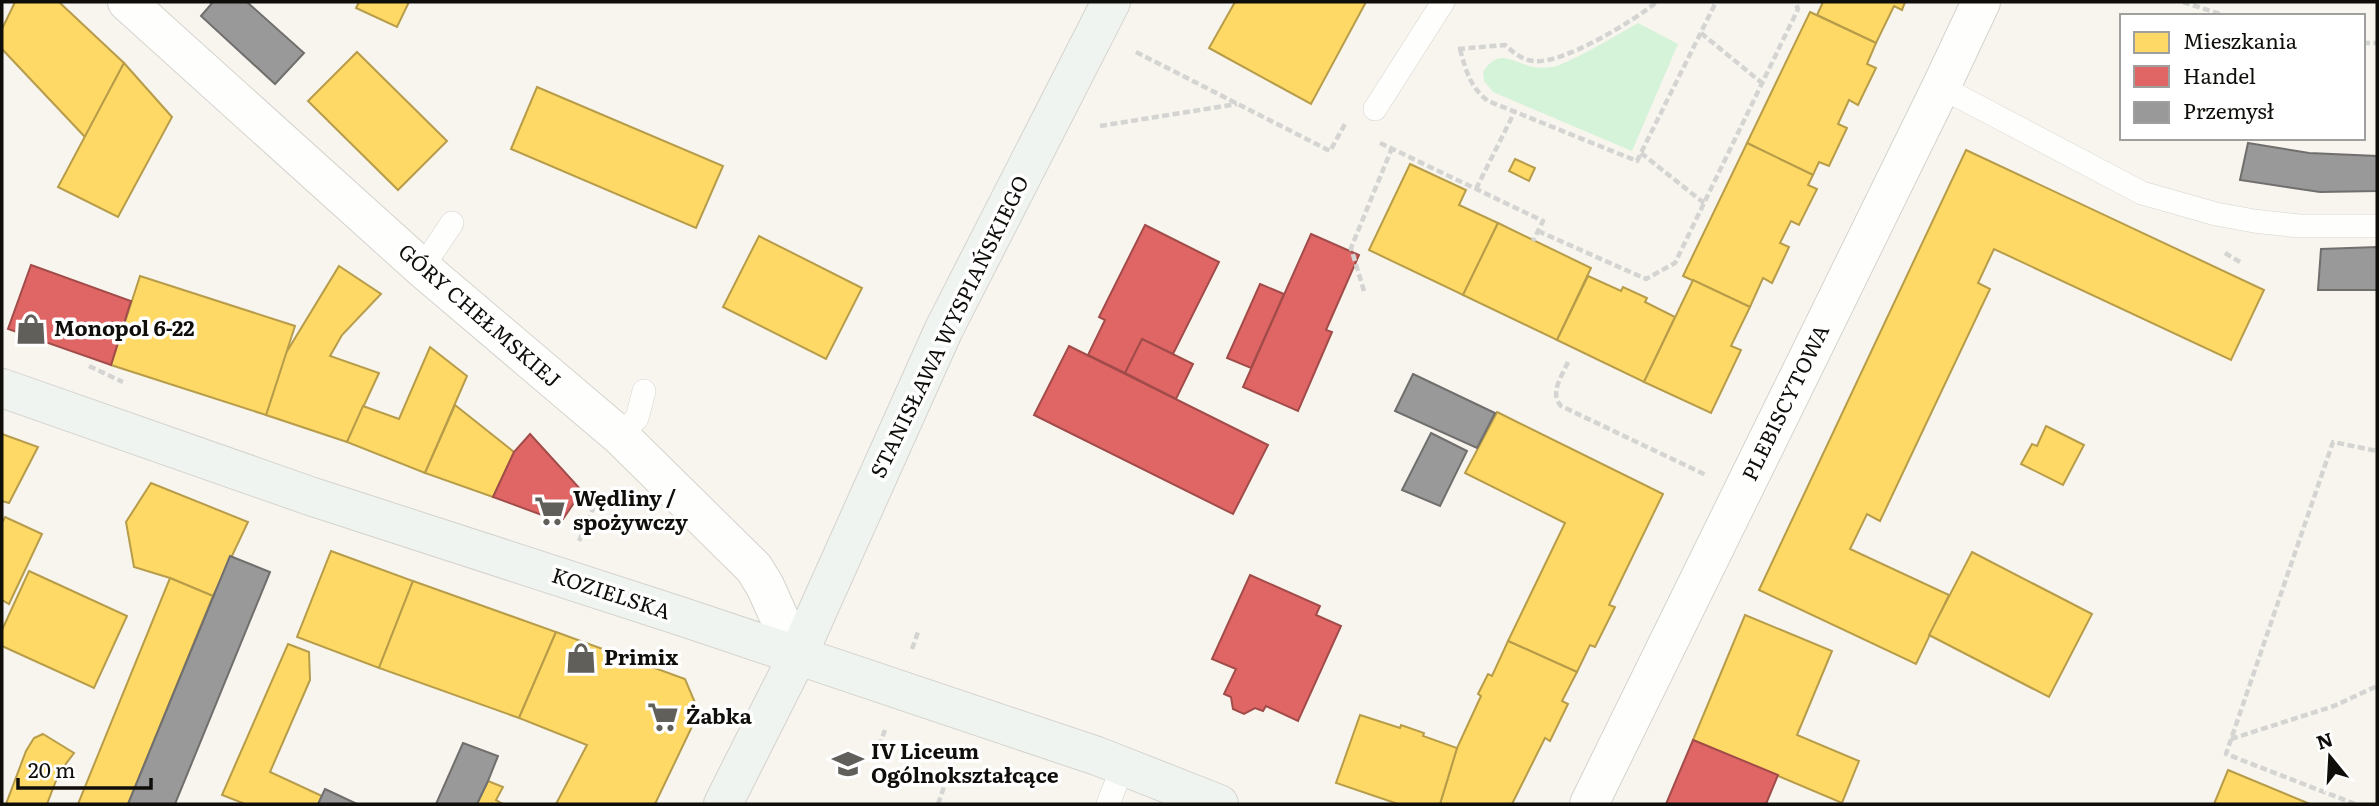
<svg xmlns="http://www.w3.org/2000/svg" width="2379" height="806" font-family="Literata,serif">
  <style>
    .green { fill: #d4f3d8 }
    .homes { fill: #ffd966; stroke: #b79c4a; stroke-width: 2 }
    .shops { fill: #e06666; stroke: #a24c4a; stroke-width: 2 }
    .industry { fill: #999; stroke: #706f6e; stroke-width: 2 }
    .lines { fill: none; stroke-linecap: round; stroke-linejoin: round }
    .lane-casing { stroke: #d5d3ce; stroke-width: 24 }
    .street-casing { stroke: #d5d3ce; stroke-width: 40 }
    .secondary-casing { stroke: #d5d3ce; stroke-width: 40 }
    .path { stroke: #d4d4d2; stroke-width: 4.5; stroke-dasharray: 7 3.5; stroke-linecap: butt }
    .lane { stroke: #fefefc; stroke-width: 23 }
    .street { stroke: #fefefc; stroke-width: 38 }
    .secondary { stroke: #f0f4f1; stroke-width: 38 }
    .labels { text-anchor: middle; stroke-width: 7; stroke-linejoin: round; paint-order: stroke }
    .street-label { font-size: 21px; fill: #100e0a; stroke: #fff }
    .poi-label { font-size: 21px; font-weight: bold; fill: #100e0a; stroke: #fff; text-anchor: start }
  </style>
  <rect width="100%" height="100%" fill="#f8f5ee"/>
  <path class="green" d="M1638,23L1678,44L1632,151L1493,92L1484,81L1483,72C1498,49 1509,60 1529,66C1535,68 1544,68 1551,67C1564,67 1622,32 1638,23Z"/>
  <g class="homes">
    <path d="M15,2H59L124,63L85,137L2,49V29Z"/>
    <path d="M359,2H409L397,27L356,8Z"/>
    <path d="M1235,2H1366L1311,104L1209,48Z"/>
    <path d="M1823,2H1905L1902,10L1894,6L1876,43L1817,15Z"/>
    <path d="M1810,12L1876,43L1867,64L1876,68L1858,105L1849,100L1838,124L1847,128L1829,166L1819,162L1813,175L1747,143Z"/>
    <path d="M357,52L447,141L398,190L308,101Z"/>
    <path d="M124,63L172,117L118,217L58,187Z"/>
    <path d="M537,87L723,166L696,228L511,149Z"/>
    <path d="M1747,143L1813,175L1808,185L1817,189L1799,225L1791,221L1780,243L1789,247L1772,283L1763,278L1750,307L1683,276Z"/>
    <path d="M1966,150L2264,290L2231,360L1994,249L1978,283L1990,289L1880,521L1867,514L1850,549L1949,595L1916,664L1759,590Z"/>
    <path d="M1515,159L1535,168L1529,181L1509,171Z"/>
    <path d="M1410,164L1466,190L1459,205L1498,223L1463,295L1369,250Z"/>
    <path d="M1498,223L1591,268L1557,340L1463,295Z"/>
    <path d="M759,236L862,288L826,359L723,307Z"/>
    <path d="M339,266L381,294L342,335L330,356L379,373L347,442L266,415L286,353Z"/>
    <path d="M140,276L295,326L266,415L111,365Z"/>
    <path d="M1588,276L1621,291L1623,287L1647,298L1645,302L1675,317L1644,382L1557,340Z"/>
    <path d="M1693,280L1750,307L1731,346L1741,350L1711,413L1644,382Z"/>
    <path d="M430,347L467,376L425,473L347,442L363,406L399,419Z"/>
    <path d="M455,405L514,452L493,497L425,473Z"/>
    <path d="M1497,412L1663,494L1609,605L1615,607L1595,647L1590,645L1577,672L1508,641L1565,523L1465,473Z"/>
    <path d="M2046,426L2084,445L2063,485L2021,464L2032,444L2037,446Z"/>
    <path d="M2,434L38,447L9,503L2,501Z"/>
    <path d="M151,483L248,522L213,596L170,578L134,567L126,522Z"/>
    <path d="M5,517L42,534L9,604L2,600V523Z"/>
    <path d="M331,551L413,581L379,668L297,637Z"/>
    <path d="M1972,552L2092,614L2049,697L1929,635Z"/>
    <path d="M29,571L127,616L94,688L2,646V630Z"/>
    <path d="M170,578L213,596L128,804H78Z"/>
    <path d="M413,581L556,632L519,718L379,668Z"/>
    <path d="M1745,615L1832,651L1797,735L1859,761L1842,803L1693,740Z"/>
    <path d="M556,632L685,679L699,712L655,804H556L587,745L519,718Z"/>
    <path d="M1508,641L1577,672L1562,701L1568,704L1550,741L1545,738L1512,804H1440L1457,748L1481,696L1478,694L1488,674L1492,676Z"/>
    <path d="M288,644L309,652L310,680L270,772L322,796L318,804H245L222,795Z"/>
    <path d="M1360,715L1400,728L1401,725L1424,733L1423,736L1457,748L1440,804H1398L1336,783Z"/>
    <path d="M43,734L74,753L59,773L47,804H6L26,751L34,738Z"/>
    <path d="M2228,770L2310,804H2214Z"/>
    <path d="M488,781L503,787L496,800L503,804H477Z"/>
  </g>
  <g class="shops">
    <path d="M1145,225L1219,262L1173,354L1142,339L1125,373L1088,355L1105,320L1099,317Z"/>
    <path d="M1311,234L1359,255L1326,330L1332,332L1298,411L1243,387Z"/>
    <path d="M31,265L131,301L111,365L8,329Z"/>
    <path d="M1260,284L1284,294L1251,368L1227,358Z"/>
    <path d="M1142,339L1193,364L1176,399L1125,373Z"/>
    <path d="M1069,346L1268,445L1233,514L1034,415Z"/>
    <path d="M530,434L582,491L561,522L493,497L514,452Z"/>
    <path d="M1250,575L1320,606L1316,615L1341,626L1298,721L1266,706L1263,711L1255,708L1244,714L1233,709L1231,697L1224,694L1236,669L1212,659Z"/>
    <path d="M1693,740L1778,775L1766,804H1666Z"/>
  </g>
  <g class="industry">
    <path d="M213,2H247L304,53L275,84L201,16Z"/>
    <path d="M2248,143L2309,153L2377,156V191L2320,192L2240,180Z"/>
    <path d="M2377,247V290H2318L2321,249Z"/>
    <path d="M1413,374L1495,413L1477,448L1395,411Z"/>
    <path d="M1431,433L1467,451L1440,506L1402,490Z"/>
    <path d="M230,556L270,572L175,804H128Z"/>
    <path d="M463,743L498,756L488,781L477,804H436Z"/>
    <path d="M325,789L357,804H318Z"/>
  </g>
  <g class="lines">
    <defs>
      <g id="lane">
        <path d="M1941,87L2142,193L2216,214L2254,221L2299,226H2377"/>
        <path d="M1375,109L1443,2"/>
        <path d="M422,268L452,223"/>
        <path d="M620,436L637,418L644,391"/>
        <path d="M1108,804L1123,766"/>
      </g>
      <g id="street">
        <path d="M127,2L422,268L620,436L754,568L765,586L797,657"/>
        <path d="M1589,804L1941,87L1981,2"/>
      </g>
      <g id="secondary">
        <path d="M2,388L310,496L683,617L1097,756L1219,804"/>
        <path d="M723,804L797,657L944,329L1111,2"/>
      </g>
    </defs>
    <use href="#lane" class="lane-casing"/>
    <use href="#street" class="street-casing"/>
    <use href="#secondary" class="secondary-casing"/>
    <g class="path">
      <path d="M2183,2L2226,16"/>
      <path d="M1701,33L1762,83"/>
      <path d="M2363,43H2377"/>
      <path d="M1458,49L1505,45C1514,53 1522,60 1534,61C1564,64 1633,21 1657,2"/>
      <path d="M1460,49C1466,71 1470,87 1488,101L1637,161L1716,2"/>
      <path d="M1136,52L1330,151L1345,124"/>
      <path d="M1100,126L1237,104"/>
      <path d="M1380,143L1543,221L1533,241"/>
      <path d="M1641,153L1704,203"/>
      <path d="M1476,189L1515,111"/>
      <path d="M1538,231L1646,279L1675,263L1798,9L1795,2"/>
      <path d="M2225,253L2240,262"/>
      <path d="M1364,291L1351,248L1392,148"/>
      <path d="M1568,362C1562,376 1549,393 1561,406L1706,475"/>
      <path d="M89,366L123,382"/>
      <path d="M579,541L600,492"/>
      <path d="M912,649L918,632"/>
      <path d="M2231,739L2334,706L2377,686"/>
      <path d="M879,746L885,730"/>
      <path d="M938,804L950,770"/>
      <path d="M2355,804L2226,754L2333,442L2377,451"/>
    </g>
    <use href="#lane" class="lane"/>
    <use href="#street" class="street"/>
    <use href="#secondary" class="secondary"/>
  </g>
  <defs>
    <symbol id="shop-bare" viewBox="-9 -9 18 18"><path d="M-5-2.5h2.3a2.7 3.5 0 0 1 5.4 0H5L5.5 6h-11ZM-1.5-2.5h3a1.5 2.3 0 0 0-3 0Z" fill="#615f5a" stroke="#fff" stroke-width="2.5" paint-order="stroke"/></symbol>
    <symbol id="supermarket-bare" viewBox="-9 -9 18 18"><path d="M-6-5.5h2.5l.6 2H6L4.5 2H-2.5L-4.4-4H-6ZM-1.5 3.2a1.3 1.3 0 1 0 .1 0ZM3 3.2a1.3 1.3 0 1 0 .1 0Z" fill="#615f5a" stroke="#fff" stroke-width="2.5" paint-order="stroke"/></symbol>
    <symbol id="school-bare" viewBox="-9 -9 18 18"><path d="M0-5L7-2L0 1L-7-2ZM-4 1L0 2.5L4 1V4Q0 6-4 4Z" fill="#615f5a" stroke="#fff" stroke-width="2.5" paint-order="stroke"/></symbol>
  </defs>
  <g fill-rule="evenodd">
    <use href="#shop-bare" x="9" y="307" width="44" height="44"/>
    <use href="#supermarket-bare" x="528" y="489" width="44" height="44"/>
    <use href="#shop-bare" x="559" y="636" width="44" height="44"/>
    <use href="#supermarket-bare" x="641" y="695" width="44" height="44"/>
    <use href="#school-bare" x="826" y="742" width="44" height="44"/>
  </g>
  <g class="labels">
    <g class="street-label">
      <text transform="translate(479 316) rotate(41)" y="7">GÓRY CHEŁMSKIEJ</text>
      <text transform="translate(950 327) rotate(-64)" y="7">STANISŁAWA WYSPIAŃSKIEGO</text>
      <text transform="translate(1786 403) rotate(-64)" y="7">PLEBISCYTOWA</text>
      <text transform="translate(611 594) rotate(18)" y="7">KOZIELSKA</text>
    </g>
    <g class="poi-label">
      <text x="54" y="336">Monopol 6-22</text>
      <text x="573" y="506">Wędliny /<tspan x="573" dy="24">spożywczy</tspan></text>
      <text x="604" y="665">Primix</text>
      <text x="686" y="724">Żabka</text>
      <text x="871" y="759">IV Liceum<tspan x="871" dy="24">Ogólnokształcące</tspan></text>
    </g>
  </g>
  <rect width="2379" height="806" fill="none" stroke="#100e0a" stroke-width="7"/>
  <rect x="2120" y="14" width="245" height="126" fill="#ffffff" stroke="#9f9f9d" stroke-width="2"/>
  <rect x="2134" y="32" width="35" height="21" fill="#ffd966" stroke="#9f9f9d" stroke-width="2"/>
  <text x="2183" y="49" font-size="21" fill="#100e0a">Mieszkania</text>
  <rect x="2134" y="66" width="35" height="21" fill="#e06666" stroke="#9f9f9d" stroke-width="2"/>
  <text x="2183" y="84" font-size="21" fill="#100e0a">Handel</text>
  <rect x="2134" y="102" width="35" height="21" fill="#999999" stroke="#9f9f9d" stroke-width="2"/>
  <text x="2183" y="119" font-size="21" fill="#100e0a">Przemysł</text>
  <g transform="translate(2330 757) rotate(342)" stroke="#ffffff" stroke-width="5" paint-order="stroke">
  <path d="M0-5L12 26L0 18L-12 26Z" fill="#100e0a"/>
  <text y="-10" font-size="19" font-weight="bold" text-anchor="middle" fill="#100e0a">N</text>
  </g>
  <path d="M18 778v10h133v-10" fill="none" stroke="#100e0a" stroke-width="3.5"/>
  <text x="28" y="778" font-size="21" fill="#100e0a" stroke="#ffffff" stroke-width="5" paint-order="stroke">20 m</text>
</svg>
